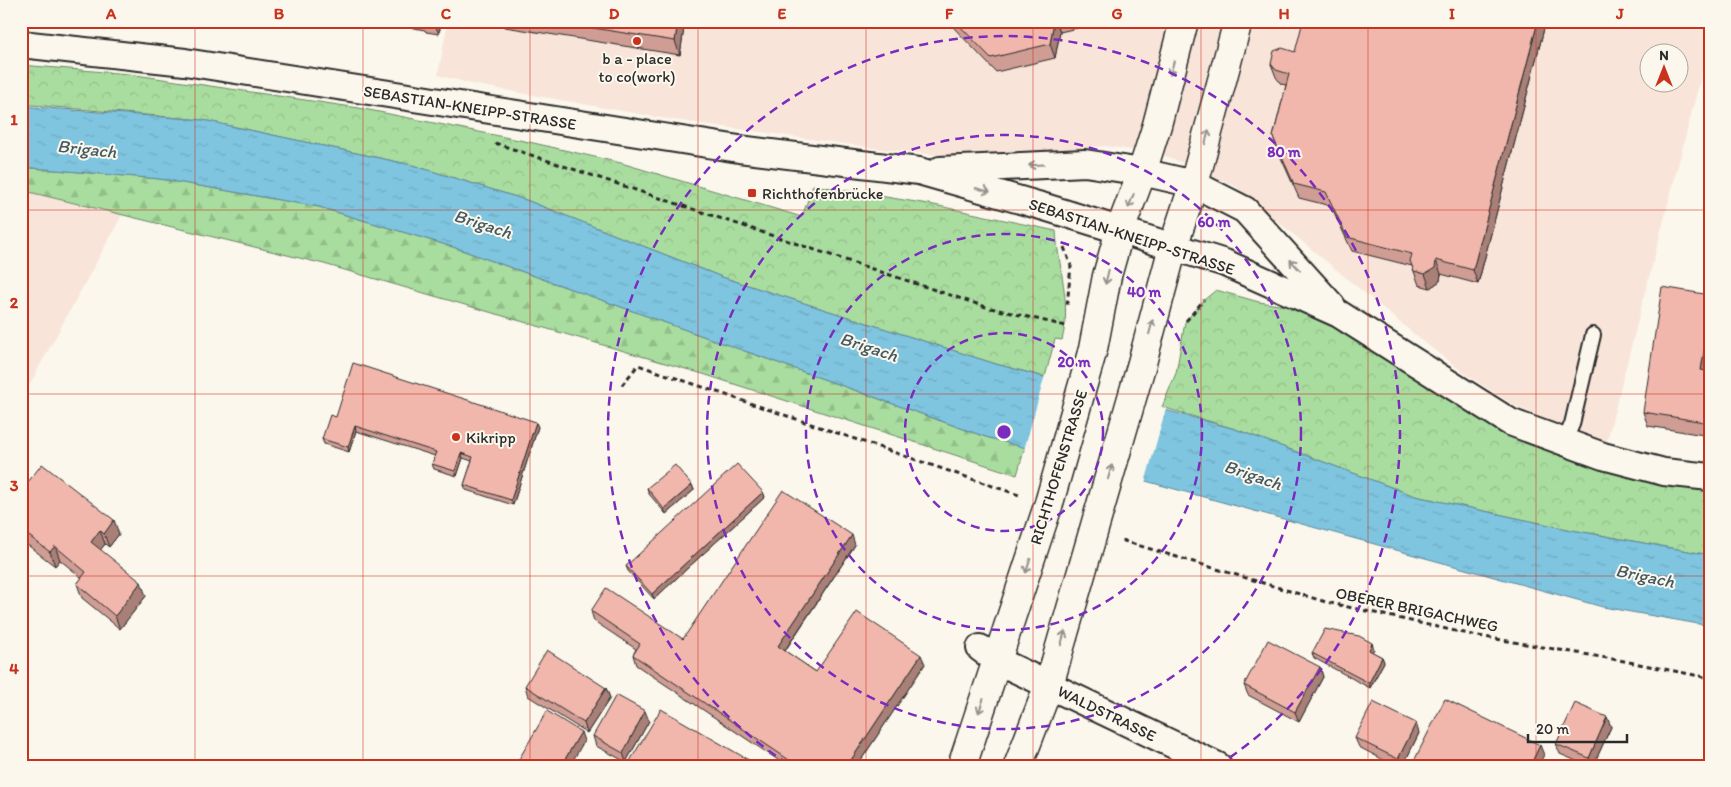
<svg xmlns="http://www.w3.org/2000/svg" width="1731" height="787" font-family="Itim,sans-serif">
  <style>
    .built { fill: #f8e4d9; fill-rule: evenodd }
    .forest { fill: url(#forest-firs); stroke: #6a8465 }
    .park { fill: url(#park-crowns); stroke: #6a8465 }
    .water { fill: url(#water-ripples); stroke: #5d8798 }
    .pier { fill: #fbf7ec }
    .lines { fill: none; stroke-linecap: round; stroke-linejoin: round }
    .service-casing { stroke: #2b2b2b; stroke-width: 18 }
    .minor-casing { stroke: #2b2b2b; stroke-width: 30 }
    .tertiary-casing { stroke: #2b2b2b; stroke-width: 31 }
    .path { stroke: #2b2b2b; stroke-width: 3; stroke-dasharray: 5 4; stroke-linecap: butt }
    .service { stroke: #fbf7ec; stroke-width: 14 }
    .minor { stroke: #fbf7ec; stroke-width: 26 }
    .tertiary { stroke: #fbf7ec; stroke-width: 28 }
    .wall { fill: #cf9d94; stroke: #2b2b2b }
    .shaded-wall { fill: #a98078; stroke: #2b2b2b }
    .building { fill: #f1b7ac; stroke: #2b2b2b }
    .oneway { stroke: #93918c }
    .grid { fill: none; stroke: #c8321e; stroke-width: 1; stroke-opacity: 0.55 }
    .ring { fill: none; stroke: #7b2cbf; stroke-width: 2.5; stroke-dasharray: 9 6 }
    .poi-dot { fill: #c8321e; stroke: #fbf7ec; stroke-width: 2 }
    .labels { text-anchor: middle; stroke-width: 4; stroke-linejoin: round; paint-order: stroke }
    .poi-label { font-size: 16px; fill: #2b2b2b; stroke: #fbf7ec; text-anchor: start }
    .street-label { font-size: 16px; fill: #2b2b2b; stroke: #fbf7ec }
    .water-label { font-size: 18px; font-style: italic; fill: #445961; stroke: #fbf7ec }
    .centre { fill: #7b2cbf; stroke: #fbf7ec; stroke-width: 2.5 }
    .ring-label { font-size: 15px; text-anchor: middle; font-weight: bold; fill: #7b2cbf; stroke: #fbf7ec; stroke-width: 4; stroke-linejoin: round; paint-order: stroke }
    .neatline { fill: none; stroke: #c8321e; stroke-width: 2 }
    .grid-label { font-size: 16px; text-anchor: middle; font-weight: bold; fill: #c8321e }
  </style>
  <defs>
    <pattern id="forest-firs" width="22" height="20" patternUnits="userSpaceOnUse" patternTransform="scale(1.25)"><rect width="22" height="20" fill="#a9dd9f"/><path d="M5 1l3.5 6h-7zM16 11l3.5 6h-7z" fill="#92be89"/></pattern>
    <pattern id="park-crowns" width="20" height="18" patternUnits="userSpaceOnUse" patternTransform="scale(1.25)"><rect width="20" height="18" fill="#a9dd9f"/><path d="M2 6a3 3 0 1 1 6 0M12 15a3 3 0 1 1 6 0" fill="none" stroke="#92be89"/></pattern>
    <pattern id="water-ripples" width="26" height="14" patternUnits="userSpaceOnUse" patternTransform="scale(1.25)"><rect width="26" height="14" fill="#7fc5e0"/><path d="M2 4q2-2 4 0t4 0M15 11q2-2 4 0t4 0" fill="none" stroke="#6ea9c0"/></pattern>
  </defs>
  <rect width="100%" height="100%" fill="#fbf7ec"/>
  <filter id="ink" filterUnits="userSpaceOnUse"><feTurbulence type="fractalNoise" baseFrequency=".02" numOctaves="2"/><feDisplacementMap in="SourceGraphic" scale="10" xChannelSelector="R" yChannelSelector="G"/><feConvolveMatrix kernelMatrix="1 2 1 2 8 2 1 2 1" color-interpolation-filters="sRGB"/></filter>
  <g filter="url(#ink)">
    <g class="built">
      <path d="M448,21H1710V41L1606,444L1515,406L1464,373L1419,338L1235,186L1164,155L1105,146L977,159L882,149L667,119L472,84L438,75ZM1648,52H1678V82H1648Z"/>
      <path d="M21,190L122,215L21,400Z"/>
    </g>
    <path class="forest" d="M21,167L160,179L319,207L453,247L986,437L1025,447L1017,475L703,374L324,264L21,190Z"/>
    <g class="park">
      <path d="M21,65L129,74L359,108L529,142L621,163L802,217L813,185L934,205L1056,231C1058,267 1072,304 1062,340L1055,339L1045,377L996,364L722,277L526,200L412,165L203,120L21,104Z"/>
      <path d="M1216,290L1259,302L1339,314L1510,422L1710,477V555L1572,530L1415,496L1235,429L1162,407L1176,373L1185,322L1204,300Z"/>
    </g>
    <path class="water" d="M21,106L203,120L412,165L526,200L722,277L996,364L1235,429L1415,496L1572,530L1710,555V626L1603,607L986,437L453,247L319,207L160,179L21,167Z"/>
    <path class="pier" d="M1045,375L1166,408L1145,483L1024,450Z"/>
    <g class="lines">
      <defs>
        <path id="service" d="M1564,443L1572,424L1593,335"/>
        <g id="minor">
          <path d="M21,44L185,62L739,149L919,171L1048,208L1225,263L1339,314L1510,422L1603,456L1664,472L1710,477"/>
          <path d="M940,170L1085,163L1142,172L1194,184L1245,210L1332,306"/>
          <path d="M980,648L996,660L1218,766"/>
        </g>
        <g id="tertiary">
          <path d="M962,766L1049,503L1093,349L1107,276L1120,230L1142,172L1157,125L1184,21"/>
          <path d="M1018,766L1049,685L1142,363L1173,247L1194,184L1238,21"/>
        </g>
      </defs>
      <use href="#service" class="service-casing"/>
      <use href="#minor" class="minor-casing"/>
      <use href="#tertiary" class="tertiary-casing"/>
      <g class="path">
        <path d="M495,143L986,307L1066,326"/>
        <path d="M1064,247L1071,266L1067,306"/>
        <path d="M1186,321L1204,300"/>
        <path d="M622,385L638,365L1019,495"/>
        <path d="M1124,539V541L1326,602L1473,635L1624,661L1710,678"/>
      </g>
      <use href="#service" class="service"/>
      <use href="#minor" class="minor"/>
      <use href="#tertiary" class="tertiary"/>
    </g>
    <g class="wall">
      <path d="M378,21H441L439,34L426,32L425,30L379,22Z"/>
      <path d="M503,21H685L680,55L505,27Z"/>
      <path d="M951,21H1088L1086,26L1060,32L1055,58L996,72L954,28Z"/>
      <path d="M1546,21L1478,284L1441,274L1440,281L1430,288L1419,285L1412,266L1352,251L1331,206L1299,198L1278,151L1273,137L1286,85L1281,84L1276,77L1271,64L1295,52Z"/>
      <path d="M1708,372H1710V436L1648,426L1643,412Z"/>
      <path d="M336,417L538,427L513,505L466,490L464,485L472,461L463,458L457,476L434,469L432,464L435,456L356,431L349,452L324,444L322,439Z"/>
      <path d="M692,485L694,490L666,514L649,494L647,488Z"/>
      <path d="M21,491L119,534L109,547L105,544L100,550L146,596L120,629L82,598L77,584L82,578L60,560L55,566L21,540Z"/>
      <path d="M763,492L765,497L654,599L628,571L626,566Z"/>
      <path d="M855,545L785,651L816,672L925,664L857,766H787L636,665L633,655L636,649L594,621L591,611L683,639Z"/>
      <path d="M1374,649L1372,652L1382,657L1384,662L1370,688L1314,658L1312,653Z"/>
      <path d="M1320,667L1323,677L1299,722L1248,695L1244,685Z"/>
      <path d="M525,686L606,688L610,698L587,733L528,696Z"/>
      <path d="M1607,717L1611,727L1593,766H1588L1560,754L1556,744Z"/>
      <path d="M649,721L626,762L596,746L593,736Z"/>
      <path d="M1419,733L1403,766H1395L1359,747L1355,738Z"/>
    </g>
    <g class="shaded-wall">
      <path d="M436,21H441L439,34L435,25Z"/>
      <path d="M678,21H685L680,55L675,41Z"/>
      <path d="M1054,21H1056L1060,32L1055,58L1050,44Z"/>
      <path d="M1538,21H1546L1478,284L1473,270Z"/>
      <path d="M1436,260L1441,274L1440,281L1430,288L1425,274Z"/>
      <path d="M1710,315V361L1706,384L1701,370Z"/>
      <path d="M21,352L25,363L21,371Z"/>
      <path d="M536,422L538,427L513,505L511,500Z"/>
      <path d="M355,426L356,431L349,452L348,447Z"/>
      <path d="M461,453L463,458L457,476L455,471Z"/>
      <path d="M692,485L694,490L666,514L664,509Z"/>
      <path d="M763,492L765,497L654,599L652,594Z"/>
      <path d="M114,520L119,534L109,547L104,534Z"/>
      <path d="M100,530L105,544L96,556L91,542Z"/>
      <path d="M852,535L855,545L781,656L778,646Z"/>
      <path d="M55,546L60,560L55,566L50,552Z"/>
      <path d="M141,582L146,596L120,629L115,616Z"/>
      <path d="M1372,643L1374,649L1370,655L1369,650Z"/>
      <path d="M921,655L925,664L857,766H847Z"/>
      <path d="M1382,657L1384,662L1370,688L1369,683Z"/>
      <path d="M1320,667L1323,677L1299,722L1295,712Z"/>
      <path d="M606,688L610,698L587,733L584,723Z"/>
      <path d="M645,711L649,721L626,762L623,753Z"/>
      <path d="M1607,717L1611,727L1593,766H1592L1589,758Z"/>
      <path d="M1416,723L1419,733L1403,766H1400L1398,759Z"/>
      <path d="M581,732L584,741L570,766H561Z"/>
      <path d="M1540,745L1544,755L1538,766H1530Z"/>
    </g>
    <g class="building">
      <path d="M422,21H436L435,25L422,23Z"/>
      <path d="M549,21H678L675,41Z"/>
      <path d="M955,21H1054L1050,44L991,58Z"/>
      <path d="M1303,21H1538L1473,270L1436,260L1435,268L1425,274L1414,271L1410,261L1412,254L1347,237L1326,192L1294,184L1273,137L1289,74L1276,70L1271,64L1274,51L1282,48L1295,52Z"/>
      <path d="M1662,287L1710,295V315L1701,370L1710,372V423L1643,412Z"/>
      <path d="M353,363L536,422L511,500L464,485L473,457L461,453L455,471L432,464L436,452L355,426L348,447L322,439L330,415L336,417Z"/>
      <path d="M42,464L114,520L104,534L100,530L91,542L141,582L115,616L77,584L86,572L55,546L50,552L21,530V491Z"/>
      <path d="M737,464L763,492L652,594L626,566Z"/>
      <path d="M675,465L692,485L664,509L647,488Z"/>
      <path d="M783,490L852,535L778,646L816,672L857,612L921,655L847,766H798L633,655L640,644L591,611L606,588L683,639Z"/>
      <path d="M1325,629L1359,636L1372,643L1369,650L1382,657L1369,683L1312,653Z"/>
      <path d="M1268,640L1320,667L1295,712L1244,685Z"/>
      <path d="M547,650L606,688L584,723L525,686Z"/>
      <path d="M616,695L645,711L623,753L593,736Z"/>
      <path d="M1445,699L1540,745L1530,766H1414L1412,765Z"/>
      <path d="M1373,702L1416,723L1398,759L1355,738Z"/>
      <path d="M1575,703L1607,717L1589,758L1556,744Z"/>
      <path d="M661,709L759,766H627Z"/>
      <path d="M547,711L581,732L561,766H515Z"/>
    </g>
    <defs><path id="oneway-shaft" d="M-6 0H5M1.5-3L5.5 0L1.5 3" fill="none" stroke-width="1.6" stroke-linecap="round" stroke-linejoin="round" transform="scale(1.25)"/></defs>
    <g class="oneway">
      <use href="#oneway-shaft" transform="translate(1172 68) rotate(105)"/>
      <use href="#oneway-shaft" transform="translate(1207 137) rotate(-75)"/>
      <use href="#oneway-shaft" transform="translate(1036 165) rotate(177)"/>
      <use href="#oneway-shaft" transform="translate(983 190) rotate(16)"/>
      <use href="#oneway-shaft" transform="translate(1131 201) rotate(111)"/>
      <use href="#oneway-shaft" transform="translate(1295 265) rotate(-132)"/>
      <use href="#oneway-shaft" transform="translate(1107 277) rotate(103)"/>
      <use href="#oneway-shaft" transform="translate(1151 327) rotate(-75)"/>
      <use href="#oneway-shaft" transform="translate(1110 472) rotate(-74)"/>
      <use href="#oneway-shaft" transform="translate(1028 566) rotate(108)"/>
      <use href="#oneway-shaft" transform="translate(1063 638) rotate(-74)"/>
      <use href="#oneway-shaft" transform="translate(981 706) rotate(109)"/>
    </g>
  </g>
  <path class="grid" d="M195,21V766M363,21V766M530,21V766M698,21V766M866,21V766M1033,21V766M1201,21V766M1368,21V766M1536,21V766M21,210H1710M21,394H1710M21,576H1710"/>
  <g class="ring">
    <circle cx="1004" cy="432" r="99"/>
    <circle cx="1004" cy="432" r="198"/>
    <circle cx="1004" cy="432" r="297"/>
    <path d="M788 764A396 396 0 1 1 1220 764"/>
  </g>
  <g class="poi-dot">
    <circle cx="637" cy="41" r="5"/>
    <rect x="747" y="188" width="10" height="10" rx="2.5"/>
    <circle cx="456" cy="437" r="5"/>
  </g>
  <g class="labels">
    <g class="poi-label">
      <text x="637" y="64" text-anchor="middle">b a - place<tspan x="637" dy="18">to co(work)</tspan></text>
      <text x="762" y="199">Richthofenbrücke</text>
      <text x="466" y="443">Kikripp</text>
    </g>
    <g class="street-label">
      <text transform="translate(470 107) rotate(9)" y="6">SEBASTIAN-KNEIPP-STRASSE</text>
      <text transform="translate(1132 236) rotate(18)" y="6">SEBASTIAN-KNEIPP-STRASSE</text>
      <text transform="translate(1058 467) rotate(-73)" y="6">RICHTHOFENSTRASSE</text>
      <text transform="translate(1417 609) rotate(12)" y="6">OBERER BRIGACHWEG</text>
      <text transform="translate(1107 713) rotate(26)" y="6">WALDSTRASSE</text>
    </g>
    <g class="water-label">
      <text transform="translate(87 149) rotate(6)" y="6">Brigach</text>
      <text transform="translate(483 224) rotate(18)" y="6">Brigach</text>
      <text transform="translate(869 347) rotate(18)" y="6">Brigach</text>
      <text transform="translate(1253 475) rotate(19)" y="6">Brigach</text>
      <text transform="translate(1645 576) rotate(12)" y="6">Brigach</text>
    </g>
  </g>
  <circle cx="1004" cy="432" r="8" class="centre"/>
  <g class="ring-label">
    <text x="1284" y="157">80 m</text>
    <text x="1214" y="227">60 m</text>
    <text x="1144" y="297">40 m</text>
    <text x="1074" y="367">20 m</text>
  </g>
  <rect width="1731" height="787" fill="none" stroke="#fbf7ec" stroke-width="55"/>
  <g transform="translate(1664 68)"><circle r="24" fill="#fbf7ec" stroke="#a8a59f"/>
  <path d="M0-4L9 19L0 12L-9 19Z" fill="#c8321e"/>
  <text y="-8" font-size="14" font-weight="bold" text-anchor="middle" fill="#2b2b2b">N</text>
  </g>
  <path d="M1528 734v8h99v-8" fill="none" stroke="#2b2b2b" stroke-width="2.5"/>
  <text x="1536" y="734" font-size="15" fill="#2b2b2b" stroke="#fbf7ec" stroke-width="4" paint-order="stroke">20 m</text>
  <rect x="28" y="28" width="1676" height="732" class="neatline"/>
  <g class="grid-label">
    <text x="111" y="19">A</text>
    <text x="279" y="19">B</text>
    <text x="446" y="19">C</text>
    <text x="614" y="19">D</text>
    <text x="782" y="19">E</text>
    <text x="949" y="19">F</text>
    <text x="1117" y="19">G</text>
    <text x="1284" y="19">H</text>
    <text x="1452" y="19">I</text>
    <text x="1620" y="19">J</text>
    <text x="14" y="125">1</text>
    <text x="14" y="308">2</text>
    <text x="14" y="491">3</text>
    <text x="14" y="674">4</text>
  </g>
</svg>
